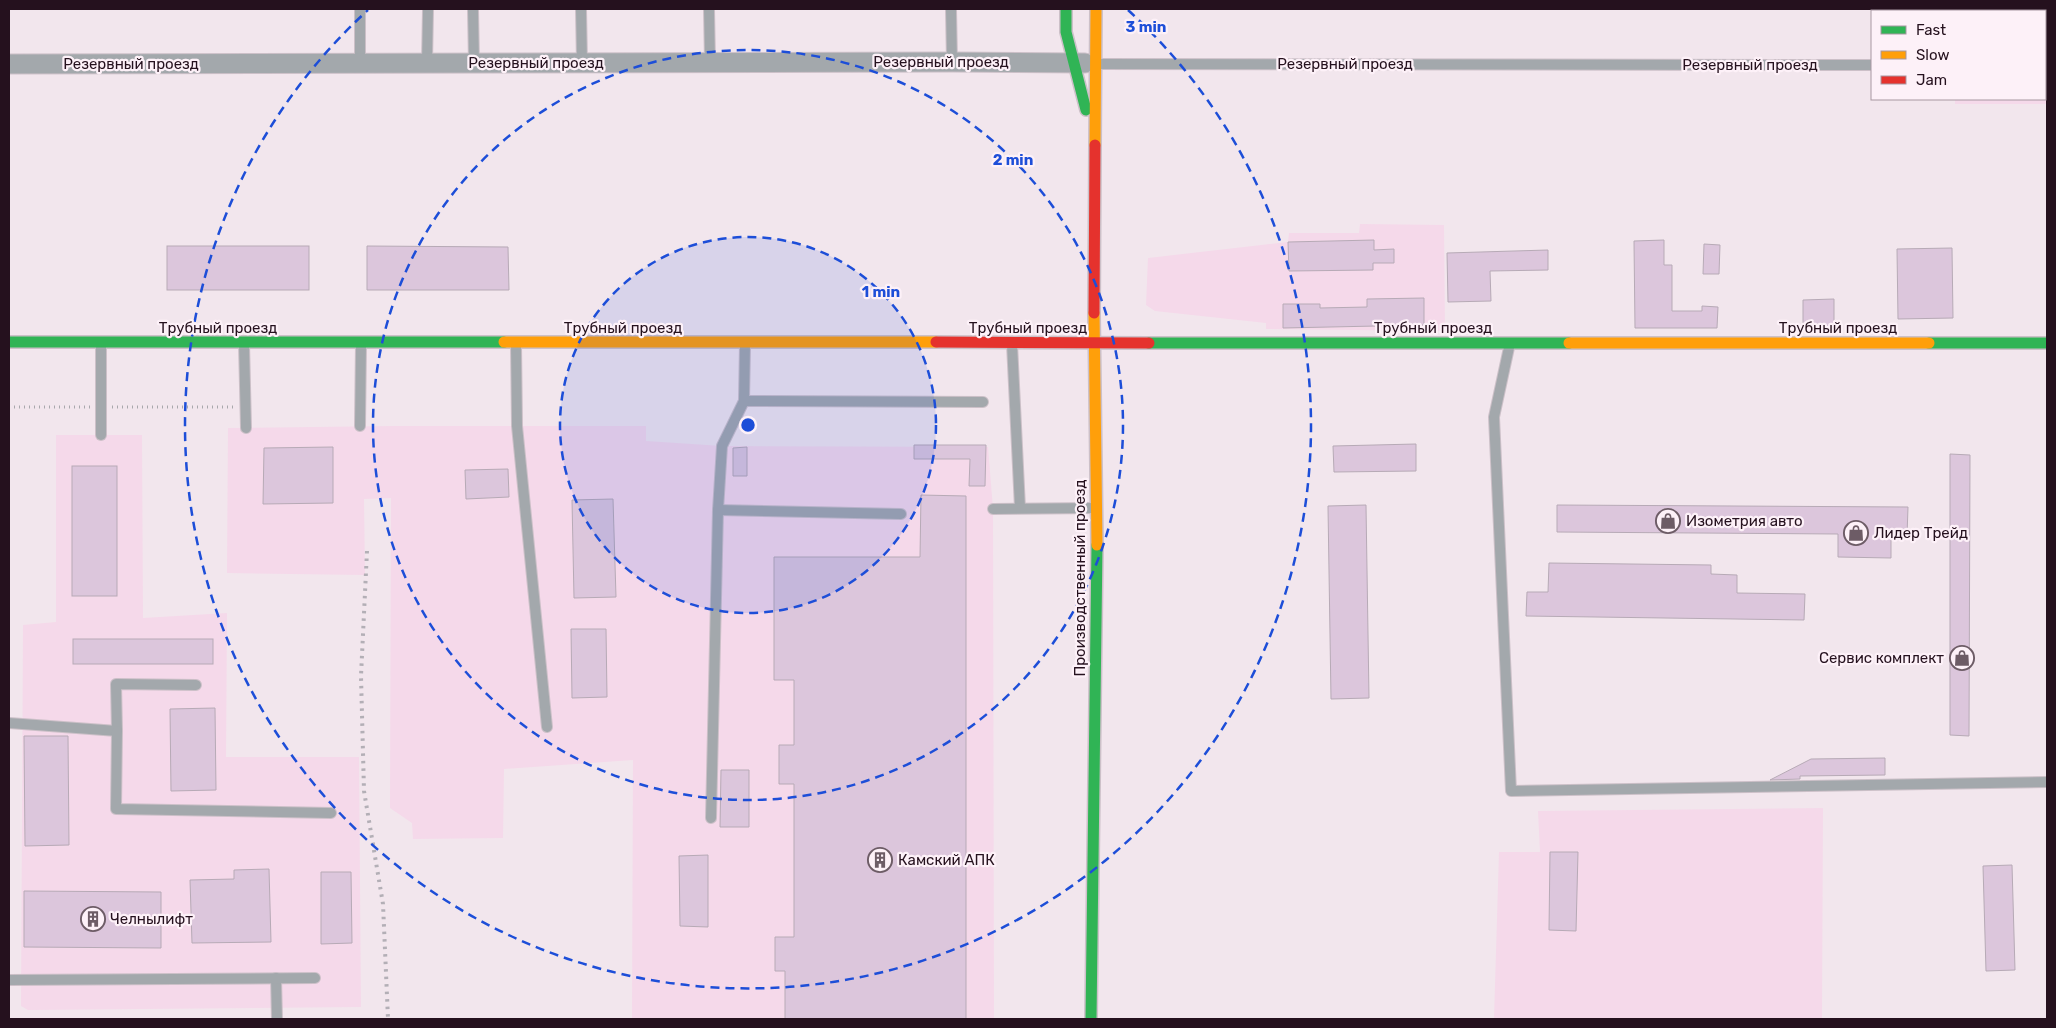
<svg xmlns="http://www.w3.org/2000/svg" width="2056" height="1028" font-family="Rubik,sans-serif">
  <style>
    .built { fill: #f5d9ea }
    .building { fill: #dcc6dc; stroke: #b7aab6 }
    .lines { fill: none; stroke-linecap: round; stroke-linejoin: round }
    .lane-casing { stroke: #ccc0c8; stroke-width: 12 }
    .street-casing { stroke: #ccc0c8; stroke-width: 21 }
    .fast-casing { stroke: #ccc0c8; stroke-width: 14 }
    .slow-casing { stroke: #ccc0c8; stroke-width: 14 }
    .jam-casing { stroke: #ccc0c8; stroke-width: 14 }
    .path { stroke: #a9a8ac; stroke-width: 3; stroke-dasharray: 1 4; stroke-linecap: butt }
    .lane { stroke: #a3a8ac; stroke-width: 10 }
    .street { stroke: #a3a8ac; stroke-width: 19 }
    .fast { stroke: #30b455; stroke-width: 11 }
    .slow { stroke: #ff9f0a; stroke-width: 11 }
    .jam { stroke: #e5322d; stroke-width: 11 }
    .rail { stroke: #b3afb6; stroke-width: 4; stroke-dasharray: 2.5 5; stroke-linecap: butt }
    .ring { fill: none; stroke: #1d4ed8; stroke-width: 2.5; stroke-dasharray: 9 6 }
    .labels { text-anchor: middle; stroke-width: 4.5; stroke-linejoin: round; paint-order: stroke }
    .street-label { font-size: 15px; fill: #25111e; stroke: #fdf1f8 }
    .poi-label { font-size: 15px; fill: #25111e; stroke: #fdf1f8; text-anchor: start }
    .centre { fill: #1d4ed8; stroke: #fdf1f8; stroke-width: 2.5 }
    .ring-label { font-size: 15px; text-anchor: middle; font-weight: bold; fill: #1d4ed8; stroke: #fdf1f8; stroke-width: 4.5; stroke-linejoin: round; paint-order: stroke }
  </style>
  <rect width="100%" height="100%" fill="#f2e6ed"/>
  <g class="built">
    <path d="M1955,9H2047V104H1955V99H2045V11H1955Z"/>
    <path d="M1360,224L1444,225L1445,331L1266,329V323L1155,311L1146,305L1148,258L1288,242L1289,233H1359Z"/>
    <path d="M394,426H646V441L722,446L988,447L993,509L994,1019H632L633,760L504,769L503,838L413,839L412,823L390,808L391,498L364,499L365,575L227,573L228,428Z"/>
    <path d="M56,435H142L143,618L227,613L226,757H359L361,1007L28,1010L21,1006L23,625L56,622Z"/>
    <path d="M1823,808L1822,1019H1494L1499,852H1540L1538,811Z"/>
  </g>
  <g class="building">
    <path d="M1374,240V250L1394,249V263H1373V270L1289,271L1288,242Z"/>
    <path d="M1664,240V265H1672V311H1702V306L1718,307L1717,328H1635L1634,241Z"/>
    <path d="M1704,244L1720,245L1719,274H1703Z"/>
    <rect x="167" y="246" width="142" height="44"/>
    <path d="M367,246L508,247L509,290H367Z"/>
    <path d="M1952,248L1953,318L1898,319L1897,249Z"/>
    <path d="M1548,250V270L1490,271L1491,301L1448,302L1447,253Z"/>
    <path d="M1424,298V325L1283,328V304H1320V308L1367,307V299Z"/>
    <path d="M1834,299V328H1803V300Z"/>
    <path d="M1416,444V471L1334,472L1333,446Z"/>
    <path d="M914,445H986L985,486H969L970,459H914Z"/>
    <path d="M333,447V503L263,504L264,448Z"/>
    <path d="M747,447V476H733V448Z"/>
    <path d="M1950,454L1970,455L1969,736L1950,735Z"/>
    <rect x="72" y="466" width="45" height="130"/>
    <path d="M508,469L509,497L466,499L465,470Z"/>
    <path d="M921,495L966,496V1019H785V971H775V937H794V784H779V745H794V680H774V557H920Z"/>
    <path d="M613,499L616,597L574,598L572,500Z"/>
    <path d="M1366,505L1369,698L1331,699L1328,506Z"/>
    <path d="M1557,505L1908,507L1907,536L1891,535V558L1838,557V534L1557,532Z"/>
    <path d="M1549,563L1711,565V574L1737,575V593L1805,594L1804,620L1526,616L1527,592H1548Z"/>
    <path d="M571,629H606L607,697L572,698Z"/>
    <rect x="73" y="639" width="140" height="25"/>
    <path d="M215,708L216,790L171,791L170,709Z"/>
    <path d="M24,736H68L69,845L25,846Z"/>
    <path d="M1885,758V775L1800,776V779L1770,780L1811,759Z"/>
    <path d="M721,770H749V827H720Z"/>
    <path d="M1550,852H1578L1576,931L1549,930Z"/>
    <path d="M708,855V927L680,926L679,856Z"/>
    <path d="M2012,865L2015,970L1986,971L1983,866Z"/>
    <path d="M269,869L271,942L192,943L190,880L234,879V870Z"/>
    <path d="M321,872H351L352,943L321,944Z"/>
    <path d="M24,891L161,892V948L24,947Z"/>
  </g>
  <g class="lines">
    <defs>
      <g id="lane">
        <path d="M360,9V63"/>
        <path d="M473,9L474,63"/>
        <path d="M581,9L582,63"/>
        <path d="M709,9L710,62"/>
        <path d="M951,9L952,62"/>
        <path d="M1937,9V11"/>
        <path d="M427,63L428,9"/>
        <path d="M1097,64L1872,65"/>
        <path d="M1510,343L1494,417L1511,791L2047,782"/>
        <path d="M101,344V435"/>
        <path d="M244,344L246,428"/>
        <path d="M516,344L517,426L547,727"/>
        <path d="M1012,344L1020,508"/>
        <path d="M744,401L983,402"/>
        <path d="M360,426L361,344"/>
        <path d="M993,509L1096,508"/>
        <path d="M718,510L901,514"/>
        <path d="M9,723L117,731L116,684L196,685"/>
        <path d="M117,731L116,809L331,813"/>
        <path d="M711,818L718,510L722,446L744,401L745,344"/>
        <path d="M276,978L277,1019"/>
        <path d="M9,980L315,978"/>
      </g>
      <g id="street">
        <path d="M9,64L952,62L1085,63"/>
        <path d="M2045,66H2047"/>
      </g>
      <g id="fast">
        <path d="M1066,9V32L1086,110"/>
        <path d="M9,342H504"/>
        <path d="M1149,343H1569"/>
        <path d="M1929,343H2047"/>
        <path d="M1091,1019L1097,545"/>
      </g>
      <g id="slow">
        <path d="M1095,145L1096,9"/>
        <path d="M1094,313L1097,545"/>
        <path d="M504,342H936"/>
        <path d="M1569,343H1929"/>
      </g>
      <g id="jam">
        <path d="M1094,313L1095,145"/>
        <path d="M936,342L1149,343"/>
      </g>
    </defs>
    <use href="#lane" class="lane-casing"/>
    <use href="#street" class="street-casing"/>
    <use href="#fast" class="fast-casing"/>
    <use href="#slow" class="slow-casing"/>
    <use href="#jam" class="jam-casing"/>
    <g class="path">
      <path d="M9,407H91"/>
      <path d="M112,407H233"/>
    </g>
    <use href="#lane" class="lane"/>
    <use href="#street" class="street"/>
    <use href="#fast" class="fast"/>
    <use href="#slow" class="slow"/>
    <use href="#jam" class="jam"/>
    <path class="rail" d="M367,551L361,676L364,791L383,904L388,1019"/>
  </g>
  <circle cx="748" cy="425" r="188" fill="#1d4ed8" fill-opacity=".12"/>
  <g class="ring">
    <circle cx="748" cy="425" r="188"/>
    <circle cx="748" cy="425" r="375"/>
    <path d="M1128 10A563 563 0 1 1 368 10"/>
  </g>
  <defs>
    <symbol id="shop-ring" viewBox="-11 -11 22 22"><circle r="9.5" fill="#fdf1f8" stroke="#6d5c66" stroke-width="1.5"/><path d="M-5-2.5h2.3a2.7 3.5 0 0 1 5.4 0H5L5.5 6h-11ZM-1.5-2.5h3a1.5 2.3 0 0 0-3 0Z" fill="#6d5c66"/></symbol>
    <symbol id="building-ring" viewBox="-11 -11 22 22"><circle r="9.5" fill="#fdf1f8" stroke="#6d5c66" stroke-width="1.5"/><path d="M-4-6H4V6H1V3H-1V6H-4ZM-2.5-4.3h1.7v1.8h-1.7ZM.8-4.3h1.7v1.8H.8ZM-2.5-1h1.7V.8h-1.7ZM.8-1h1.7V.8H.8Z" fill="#6d5c66"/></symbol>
  </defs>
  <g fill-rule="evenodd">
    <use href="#shop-ring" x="1654" y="507" width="28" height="28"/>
    <use href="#shop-ring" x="1842" y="519" width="28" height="28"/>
    <use href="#shop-ring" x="1948" y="644" width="28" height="28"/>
    <use href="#building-ring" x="866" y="846" width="28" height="28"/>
    <use href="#building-ring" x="79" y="905" width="28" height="28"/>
  </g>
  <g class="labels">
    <g class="street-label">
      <text x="941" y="67">Резервный проезд</text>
      <text x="536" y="68">Резервный проезд</text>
      <text x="131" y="69">Резервный проезд</text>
      <text x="1345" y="69">Резервный проезд</text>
      <text x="1750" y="70">Резервный проезд</text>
      <text x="218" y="333">Трубный проезд</text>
      <text x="623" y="333">Трубный проезд</text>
      <text x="1028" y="333">Трубный проезд</text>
      <text x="1433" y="333">Трубный проезд</text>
      <text x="1838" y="333">Трубный проезд</text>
      <text transform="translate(1080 578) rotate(-90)" y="5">Производственный проезд</text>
    </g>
    <g class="poi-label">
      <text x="1686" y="526">Изометрия авто</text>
      <text x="1874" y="538">Лидер Трейд</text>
      <text x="1944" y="663" text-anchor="end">Сервис комплект</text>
      <text x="898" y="865">Камский АПК</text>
      <text x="110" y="924">Челнылифт</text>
    </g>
  </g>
  <circle cx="748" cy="425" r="8" class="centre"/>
  <g class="ring-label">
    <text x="1146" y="32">3 min</text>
    <text x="1013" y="165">2 min</text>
    <text x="881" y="297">1 min</text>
  </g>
  <rect width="2056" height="1028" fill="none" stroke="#25111e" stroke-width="20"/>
  <rect x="1871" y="10" width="175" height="90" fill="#fdf1f8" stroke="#a797a1"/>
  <rect x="1881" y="26" width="25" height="8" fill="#30b455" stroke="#a797a1"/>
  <text x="1916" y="35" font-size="15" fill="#25111e">Fast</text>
  <rect x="1881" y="51" width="25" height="8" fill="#ff9f0a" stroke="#a797a1"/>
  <text x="1916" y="60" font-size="15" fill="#25111e">Slow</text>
  <rect x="1881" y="76" width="25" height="8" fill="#e5322d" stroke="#a797a1"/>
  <text x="1916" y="85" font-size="15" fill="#25111e">Jam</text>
</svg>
